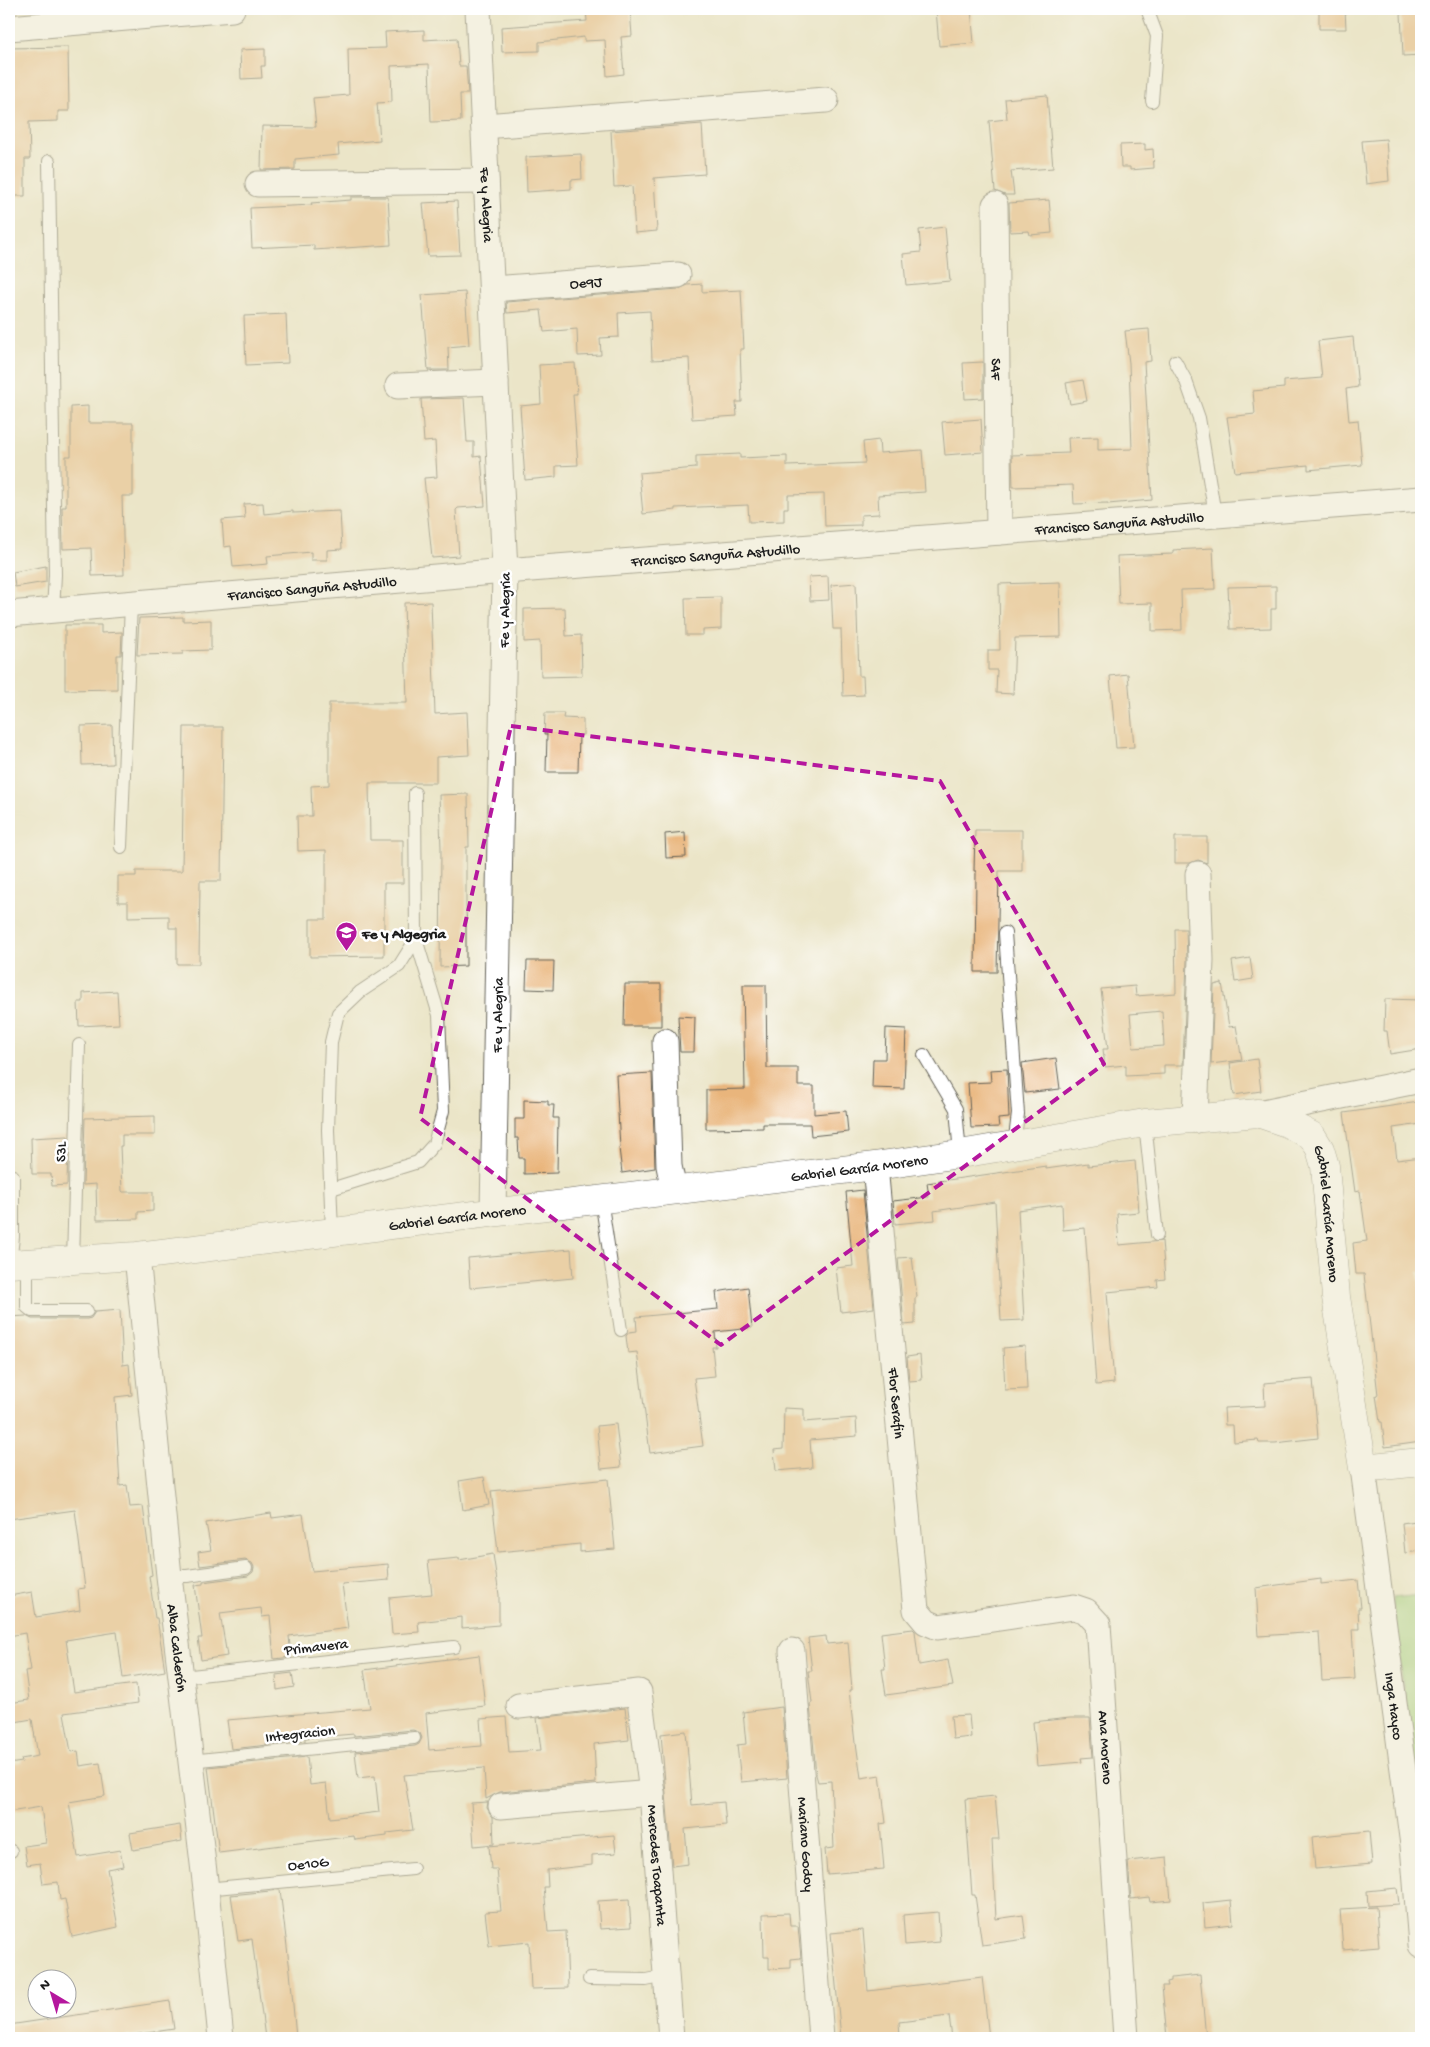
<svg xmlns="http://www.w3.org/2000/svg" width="1430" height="2047" font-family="'Gochi Hand',sans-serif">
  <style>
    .green { fill: #9fd07f; stroke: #5e764e }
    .building { fill: #e9b57b; fill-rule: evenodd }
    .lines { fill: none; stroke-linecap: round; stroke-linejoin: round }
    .service-casing { stroke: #646258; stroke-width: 14 }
    .minor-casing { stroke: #646258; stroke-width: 27 }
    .tertiary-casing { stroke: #646258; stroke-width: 29 }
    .service { stroke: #fff; stroke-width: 12 }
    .minor { stroke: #fff; stroke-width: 25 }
    .tertiary { stroke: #fff; stroke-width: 28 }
    .marked { fill: none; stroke: #b5179e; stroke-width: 4; stroke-dasharray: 10 6; stroke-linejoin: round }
    .labels { text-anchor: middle; stroke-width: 5; stroke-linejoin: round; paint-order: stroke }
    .street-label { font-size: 15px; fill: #1c1c1c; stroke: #fff }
    .poi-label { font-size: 15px; font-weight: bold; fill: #1c1c1c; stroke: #fff; text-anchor: start }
  </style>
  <rect width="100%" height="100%" fill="#fff"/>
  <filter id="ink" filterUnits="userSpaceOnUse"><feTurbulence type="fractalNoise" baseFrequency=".02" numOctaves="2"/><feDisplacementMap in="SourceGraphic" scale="10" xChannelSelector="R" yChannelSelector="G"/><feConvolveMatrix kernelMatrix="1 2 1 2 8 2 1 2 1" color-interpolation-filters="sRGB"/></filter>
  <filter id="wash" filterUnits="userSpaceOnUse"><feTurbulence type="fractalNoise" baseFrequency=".0096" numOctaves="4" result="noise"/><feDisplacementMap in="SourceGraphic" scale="20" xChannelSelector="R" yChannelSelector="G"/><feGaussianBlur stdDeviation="1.12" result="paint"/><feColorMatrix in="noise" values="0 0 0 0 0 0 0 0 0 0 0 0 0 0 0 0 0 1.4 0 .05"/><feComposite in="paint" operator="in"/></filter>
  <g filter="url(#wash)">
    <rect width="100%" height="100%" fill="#ebe5c8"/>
    <path class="green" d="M1421,1595V1830L1392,1598Z"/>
    <g id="blocks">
      <g class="building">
        <path d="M599,9H630L632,36L621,37L624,74L607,76L605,40L584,41V37L539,42V51L502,52L501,27L587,21L586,10Z"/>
        <path d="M936,9H971L974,43L939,46Z"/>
        <path d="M1319,9H1345L1346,29H1319Z"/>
        <path d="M1421,12V55L1403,56L1401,13Z"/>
        <path d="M424,30V40L457,38L459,66H466L468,94H460L461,121L431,122L429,64L391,66L392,102L377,103L380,140L338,144L339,155L295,159V169L261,170L262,126L316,127L313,98L349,95L348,49L386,48L385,32Z"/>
        <path d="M68,47L69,111H58V121L29,122L30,159H25V196H9V48Z"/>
        <path d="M265,49V66H261L262,78L241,79L240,50Z"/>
        <path d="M1047,95L1053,168L1011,171L1014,195H1005L995,191L989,121L1007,119L1005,99Z"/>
        <path d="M702,124L705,174L654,178L657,231L635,233L632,186L614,187L611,131Z"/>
        <path d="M1386,139L1389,181L1366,184L1362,141Z"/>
        <path d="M1145,144V150L1153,149L1154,168L1130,170V167H1121L1120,145Z"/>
        <path d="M581,154L582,179L571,180V189L527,192L526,157Z"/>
        <path d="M351,197H388L391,245L314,250V245L252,248L250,208L312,205L311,203L351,200Z"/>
        <path d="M1049,200L1052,233L1030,235L1029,231L1010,232L1009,203Z"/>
        <path d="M457,201L460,255L428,256L423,203Z"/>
        <path d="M945,227L950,281L906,285L903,254L921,252L919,230Z"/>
        <path d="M702,284V292L741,290L744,349H740L742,402H736L737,416L692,419L689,358L652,360L650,311L618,313L619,337L600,338L601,355L578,356L577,329L544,332L541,310L507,313L506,302L679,289L688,285Z"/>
        <path d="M465,292L469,345L448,347L449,370H428L422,295Z"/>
        <path d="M286,314L288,363L246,365L244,316Z"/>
        <path d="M1149,329L1151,361L1144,362L1152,500L1108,504V503L1074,504L1073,485L1013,487L1012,455L1069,453L1068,438L1098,437V450L1132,449L1129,363L1125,331Z"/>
        <path d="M1353,337L1358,387L1346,389L1349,421L1358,420L1362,465L1308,470V465L1235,472L1227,417L1255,414L1253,391L1284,388V381L1322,378L1318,341Z"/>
        <path d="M983,362V398L965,399L963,363Z"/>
        <path d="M575,363L577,394H573L578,465L556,466V477L525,480L520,406L541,404L539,365Z"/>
        <path d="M1083,380L1087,401L1070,404L1066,383Z"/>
        <path d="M464,398L467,442H474V457L481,456L485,506L458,508L456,510L459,556L432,558L424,478L437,477L435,441L424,442L421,399Z"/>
        <path d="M88,406V423H133V496H122L124,575L92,576L91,548L63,549L62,507H66V456H71V407Z"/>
        <path d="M981,419L983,452L945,455L942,422Z"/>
        <path d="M879,440L880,453L922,450L925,492L878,495L879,514L861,515V525L825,526L824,494L788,495V508H784V521L749,522L748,505L675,508V510L643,514L639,473L696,468V456L740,454V458L787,456V466L865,463L863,442Z"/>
        <path d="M263,503L264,514L293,511V513L340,511L342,549L327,550V560H311V552L267,556L268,564L233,567L231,546L224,547L222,520L245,518L244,504Z"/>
        <path d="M1213,548L1215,589L1181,590L1182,630L1152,631V603L1119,604L1117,556L1173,554V550Z"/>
        <path d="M46,566V582L15,587L13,572Z"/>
        <path d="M828,576L829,600L810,601L809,577Z"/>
        <path d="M1060,582L1061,637L1015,638L1013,694L996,693L997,670H988V650H1000L999,584Z"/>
        <path d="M856,583L859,676H863L864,695L843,696L841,629H833L831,585Z"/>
        <path d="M1276,586V609H1271V628L1230,629L1228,587Z"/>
        <path d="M721,597V629L703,630V635H686L685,598Z"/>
        <path d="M431,602L435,714L467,712L469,755L436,757V783H369L370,840H403V883H384V956L310,957V919H326V850L298,851L297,816H312L311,786L329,785V703H407L404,603Z"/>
        <path d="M565,608L566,636L581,635L582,676L541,677L540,641L524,642V609Z"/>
        <path d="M183,617V621L211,620V650L183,651V654L137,655L139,618Z"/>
        <path d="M65,625H101V633L122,632L121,655H117V689L65,690Z"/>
        <path d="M1128,674L1134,747L1116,748L1110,676Z"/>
        <path d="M545,713H564L563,718L583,719V735H579L578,772H546L547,734H544Z"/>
        <path d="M112,725L113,764L82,765L81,726Z"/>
        <path d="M184,727H223L221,881H200L199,964H177V928H169V916L128,917V902H118V876H136V871H182Z"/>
        <path d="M468,794L469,847H466V966L440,967L441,848L439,795Z"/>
        <path d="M975,830H1022V871H999L997,972H975L976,871H974Z"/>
        <path d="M685,832L686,857L666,858L665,834Z"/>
        <path d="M1175,837H1207V863L1198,860L1190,863H1175Z"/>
        <path d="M1175,929H1186L1187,960L1183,1065H1164V1074L1126,1076V1065L1105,1067L1103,1049H1108L1101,989L1135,986L1136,996L1176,993ZM1162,1011L1164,1046L1133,1048L1130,1014Z"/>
        <path d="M1250,958L1253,979L1235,982L1232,961Z"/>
        <path d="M527,961H554L553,990L526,989Z"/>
        <path d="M1222,983L1229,1027L1236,1026L1242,1060L1211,1064L1214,985Z"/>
        <path d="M625,984H661V1026H624Z"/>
        <path d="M743,985H766L767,1068H798V1086H814V1114L846,1111L848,1132L811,1136L810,1124H763V1128L706,1129V1090L745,1089Z"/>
        <path d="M117,991L119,1024L79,1026L78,1002H83V993Z"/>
        <path d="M1385,999L1421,1000V1049L1390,1054L1387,1031H1384Z"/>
        <path d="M678,1016L695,1017L694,1052H680Z"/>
        <path d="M886,1028L906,1029L904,1089L872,1088L873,1059H885Z"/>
        <path d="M1056,1058L1060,1089L1025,1093L1022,1063Z"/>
        <path d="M1257,1059L1261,1091L1234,1095L1230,1063Z"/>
        <path d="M1007,1069L1009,1118L998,1119L999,1127L971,1128L968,1083L991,1082L990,1070Z"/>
        <path d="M652,1073L655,1168L622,1173L619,1148H620L616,1075Z"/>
        <path d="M524,1100L548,1101V1105H554L553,1118H558L557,1173L524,1174V1158H519L518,1138H515V1119H524Z"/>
        <path d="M1419,1102L1421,1124L1393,1128L1397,1160L1421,1157V1185H1419L1421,1217V1272H1418L1421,1306V1442L1385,1447L1382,1422H1380L1376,1395H1378L1364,1274H1356L1353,1243L1367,1241L1360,1191L1355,1192L1344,1113Z"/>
        <path d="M155,1116V1135H122V1146H120L122,1191L123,1192H153V1211L138,1212V1219L97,1220L96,1184L83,1185L85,1118Z"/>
        <path d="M68,1136L67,1185L52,1186L51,1174H32L31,1138Z"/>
        <path d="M1135,1161L1139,1212L1117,1214L1119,1245L1162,1241L1165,1279L1157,1280L1158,1287L1107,1292L1114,1383L1096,1385L1085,1228L1063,1230L1062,1204L1018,1210L1024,1320L1001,1321L995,1202L934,1211L935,1220L895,1224L893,1201L929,1197L927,1183L1046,1166V1169L1088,1163V1166Z"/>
        <path d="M863,1190L874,1308L841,1312L836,1268L853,1266L846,1192Z"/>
        <path d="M571,1249L573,1278L470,1288L468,1258Z"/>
        <path d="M912,1257L917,1297L915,1298V1324L904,1325L898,1258Z"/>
        <path d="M748,1287L752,1328L715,1332L716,1347H712L715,1376L694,1378L703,1446L650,1453L637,1352L628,1353L626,1336L629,1332L637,1331L636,1317L718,1309L716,1292Z"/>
        <path d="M120,1310L123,1365L129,1364L132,1395L115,1397L120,1486L127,1485L130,1507L143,1506L152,1575L149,1576L155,1618H157L165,1671L123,1678L117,1632L66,1640L74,1692L136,1684L138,1703L64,1713L71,1752L78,1751L80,1766L100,1763L105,1796L69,1802L78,1857L120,1850L123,1866L107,1869L118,1927L72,1937L65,1899L60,1900L58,1882L43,1884L40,1863L27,1865L24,1846L46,1843L41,1807L9,1812V1764L22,1762L21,1759L38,1756L32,1719L9,1723V1703L29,1700L25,1671L31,1670L25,1633L9,1636V1596L32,1592L36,1617L80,1610L78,1589L85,1588L75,1510L9,1519V1317L26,1316L32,1319H87L91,1318L95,1312Z"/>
        <path d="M1025,1346L1027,1389L1005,1390L1003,1348Z"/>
        <path d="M920,1355L922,1380L909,1381L907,1357Z"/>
        <path d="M1313,1379L1318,1438L1275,1443H1259L1258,1440L1234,1442L1233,1425H1225L1224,1408L1265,1406L1264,1383Z"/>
        <path d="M784,1408L804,1409V1422L856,1418L857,1436L810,1440L812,1468L776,1471L774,1450L783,1449Z"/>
        <path d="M616,1424L621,1467L601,1469L597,1426Z"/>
        <path d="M484,1477L489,1505L463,1510L459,1481Z"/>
        <path d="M608,1479L615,1549L580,1552V1544L498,1552L491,1491Z"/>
        <path d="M271,1513L272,1518L303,1514L312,1571L388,1564L389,1580L342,1584L348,1628L289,1636L291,1657L274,1659L270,1616L262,1617L261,1608L220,1613L227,1656L201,1660L198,1638H202L195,1585L203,1584V1582L248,1576L253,1572L254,1567L252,1563L245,1560L200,1566L198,1552L211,1550L206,1523Z"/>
        <path d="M1421,1520V1551L1405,1553L1402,1523Z"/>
        <path d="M493,1554L499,1595V1625L462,1628V1617L418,1622L419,1632L392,1634L389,1598L432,1594L428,1561L459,1558V1560Z"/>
        <path d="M1321,1579V1584L1358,1580L1361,1608H1358L1359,1629H1352L1355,1679L1322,1681L1319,1632L1259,1636L1256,1588Z"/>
        <path d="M913,1629L915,1631L919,1665L948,1660L953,1686L886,1695L882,1669H885L881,1633Z"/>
        <path d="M826,1636L827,1644L848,1642L852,1690H849L855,1743H856L861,1778L880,1775L886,1823L880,1824L884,1869L827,1874L825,1849L834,1848L831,1781L818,1782L816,1775L810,1704L812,1703L808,1671H812L808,1638Z"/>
        <path d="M479,1655L485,1706L426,1713L429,1750L482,1746L480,1719L506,1717L509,1752L541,1750L537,1718L625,1708L629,1740L594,1744L596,1783L500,1792L486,1799L484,1768L404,1775L413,1830L387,1833V1836L355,1840L354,1836L219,1853L208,1767L307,1757L310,1785L326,1783L330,1818L379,1812L375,1776L358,1778L355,1752L415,1746L419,1744L422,1738L420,1733L413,1730L354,1736V1734L305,1738V1741L231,1749L227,1720L370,1708L364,1670Z"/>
        <path d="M292,1673L294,1687L277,1690L276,1675Z"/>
        <path d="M782,1707L787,1778L741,1782L737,1745L746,1744L743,1712Z"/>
        <path d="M969,1715L971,1737L953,1739L951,1716Z"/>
        <path d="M1070,1718H1090L1093,1757L1081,1758L1082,1762L1037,1766L1033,1722Z"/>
        <path d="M686,1731L692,1805L724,1802L726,1825L685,1829L688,1864L672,1866L661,1734Z"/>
        <path d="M995,1796L999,1839H992L996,1919L1023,1915L1026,1939L982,1945L975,1895H972L965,1799Z"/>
        <path d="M488,1802L487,1808L493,1817L494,1844L474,1846L471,1803Z"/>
        <path d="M180,1825L182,1841L133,1850L130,1833Z"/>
        <path d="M1369,1831L1372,1864L1315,1869L1312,1837Z"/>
        <path d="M614,1835L616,1853L592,1855V1865L547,1870L548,1887H544L548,1932L566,1931L568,1988L531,1989L529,1942L489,1946L485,1912L501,1911L497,1869H491L489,1846Z"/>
        <path d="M1167,1857L1171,1900L1150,1902L1149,1897L1131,1899L1128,1861Z"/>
        <path d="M1397,1888L1399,1904L1368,1906L1367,1891Z"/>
        <path d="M280,1890L290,1971L296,2038H265L252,1939L238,1941L231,1895Z"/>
        <path d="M629,1899L631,1927L600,1929L598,1901Z"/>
        <path d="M1231,1900L1233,1924L1205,1927L1203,1903Z"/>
        <path d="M1376,1907L1379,1947L1343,1950L1340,1909Z"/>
        <path d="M938,1912L940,1942L905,1945L903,1915Z"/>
        <path d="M789,1913L790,1926H798L801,1958L791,1959V1968L769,1969V1957H764L763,1914Z"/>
        <path d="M863,1930L868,1991L982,1977L989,2038H952L949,2016L899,2022L900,2038H841L831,1933Z"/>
        <path d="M1200,1975L1206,2038H1167L1162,1986H1168L1167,1982L1171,1981V1978Z"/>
        <path d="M170,2001L174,2029L112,2038H9V2025Z"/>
      </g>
    </g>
  </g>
  <g filter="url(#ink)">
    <use href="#blocks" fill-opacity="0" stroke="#646258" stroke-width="1"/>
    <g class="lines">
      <defs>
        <g id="service">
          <path d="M1147,9L1157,36L1152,101"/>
          <path d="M49,161L55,575L53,610"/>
          <path d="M1175,361L1186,381L1199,418L1215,515"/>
          <path d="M121,847L131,604"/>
          <path d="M1005,933L1018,1114L1014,1146"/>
          <path d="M924,1055L956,1109L960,1154"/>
          <path d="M1145,1123L1157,1235"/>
          <path d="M331,1189L418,1162L434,1144L443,1111L439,1015L416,939"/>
          <path d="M601,1199L621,1330"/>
          <path d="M332,1232L328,1130L331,1042L338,1013L360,992L399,966L416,939L415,793"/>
          <path d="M73,1261L79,1045"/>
          <path d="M27,1263V1307L32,1311H87"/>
          <path d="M10,1264L13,1237V1176"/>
          <path d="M169,1576H187L246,1568"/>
          <path d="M182,1677L454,1647"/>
          <path d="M190,1761L414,1738"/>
          <path d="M9,1852L11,1851"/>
          <path d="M206,1889L413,1869"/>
          <path d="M589,1979L646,1980L666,1976"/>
        </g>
        <g id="minor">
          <path id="s1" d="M478,9L505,571L493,1212"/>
          <path d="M9,28L232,9"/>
          <path d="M484,126L826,100"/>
          <path d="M258,184L486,181"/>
          <path id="s2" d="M995,205L999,532"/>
          <path id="s3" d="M492,289L678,275"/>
          <path d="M398,386L496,382"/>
          <path id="s4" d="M9,614L505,571L1421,499"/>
          <path d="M665,1041L669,1166L674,1190"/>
          <path d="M1258,1113L1421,1080"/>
          <path d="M1195,1120L1201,960L1198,874"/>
          <path id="s5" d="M875,1166L916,1610L926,1622L938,1627L1074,1607L1086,1611L1098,1624L1126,2038"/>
          <path id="s6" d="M137,1256L169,1576L206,1889L221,2038"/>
          <path id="s7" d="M1363,1468L1413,1845L1421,1945"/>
          <path id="s8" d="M792,1651L821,2038"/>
          <path id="s9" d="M519,1706L639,1692L652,1793L671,2038"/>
          <path d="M501,1806L652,1793"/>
        </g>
        <g id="tertiary">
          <path id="s10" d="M9,1264L137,1256L875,1166L960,1154L1145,1123L1258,1113L1287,1123L1312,1136L1320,1149L1325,1166L1336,1297L1363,1468L1421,1462"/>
        </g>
      </defs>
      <use href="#service" class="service-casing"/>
      <use href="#minor" class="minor-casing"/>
      <use href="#tertiary" class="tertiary-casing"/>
      <use href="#service" class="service"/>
      <use href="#minor" class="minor"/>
      <use href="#tertiary" class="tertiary"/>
    </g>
  </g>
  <path d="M0 0H1430V2047H0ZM511,726L940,781L1104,1064L721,1345L420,1118Z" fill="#ebe5c8" fill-opacity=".55" fill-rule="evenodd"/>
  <path class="marked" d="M511,726L940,781L1104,1064L721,1345L420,1118Z"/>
  <defs>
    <symbol id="school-pin" viewBox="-11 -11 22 30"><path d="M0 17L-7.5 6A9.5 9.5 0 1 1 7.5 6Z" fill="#b5179e" stroke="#fff"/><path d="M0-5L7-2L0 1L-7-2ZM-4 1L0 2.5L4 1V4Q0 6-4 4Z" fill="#fff"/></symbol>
  </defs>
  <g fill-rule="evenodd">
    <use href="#school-pin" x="334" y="920" width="25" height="34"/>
  </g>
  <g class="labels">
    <g class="street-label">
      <text dy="5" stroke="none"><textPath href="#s1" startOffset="196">Fe y Alegria</textPath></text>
      <text dy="5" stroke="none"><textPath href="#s3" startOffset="94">Oe9J</textPath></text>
      <text dy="5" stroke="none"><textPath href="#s2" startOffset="164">S4F</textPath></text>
      <text dy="5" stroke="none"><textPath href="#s4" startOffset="1114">Francisco Sanguña Astudillo</textPath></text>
      <text dy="5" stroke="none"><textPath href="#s4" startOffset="709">Francisco Sanguña Astudillo</textPath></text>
      <text dy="5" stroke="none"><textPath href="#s4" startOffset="304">Francisco Sanguña Astudillo</textPath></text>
      <text transform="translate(504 610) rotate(-89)" y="5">Fe y Alegria</text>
      <text transform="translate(497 1015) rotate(-89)" y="5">Fe y Alegria</text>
      <text transform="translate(60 1152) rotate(-88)" y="5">S3L</text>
      <text dy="5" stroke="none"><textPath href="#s10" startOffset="856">Gabriel García Moreno</textPath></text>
      <text dy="5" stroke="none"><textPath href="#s10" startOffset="1398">Gabriel García Moreno</textPath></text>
      <text dy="5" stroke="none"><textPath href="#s10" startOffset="451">Gabriel García Moreno</textPath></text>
      <text dy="5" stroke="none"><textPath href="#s5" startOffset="238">Flor Serafin</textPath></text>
      <text transform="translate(316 1646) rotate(-6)" y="5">Primavera</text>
      <text dy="5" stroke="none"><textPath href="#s6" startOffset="394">Alba Calderón</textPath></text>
      <text dy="5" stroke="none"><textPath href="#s7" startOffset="240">Inga Hayco</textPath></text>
      <text transform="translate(300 1733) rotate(-6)" y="5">Integracion</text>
      <text dy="5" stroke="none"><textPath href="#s5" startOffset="766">Ana Moreno</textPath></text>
      <text dy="5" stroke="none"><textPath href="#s8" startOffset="194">Mariano Godoy</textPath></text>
      <text transform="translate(308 1863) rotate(-6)" y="5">Oe10G</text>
      <text dy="5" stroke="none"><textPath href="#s9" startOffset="295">Mercedes Toapanta</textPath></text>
    </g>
    <g class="poi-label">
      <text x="362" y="938">Fe y Algegria</text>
    </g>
  </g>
  <rect width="1430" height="2047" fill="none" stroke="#fff" stroke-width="30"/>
  <g transform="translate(52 1994) rotate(322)"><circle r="24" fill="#ffffff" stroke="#a4a4a4"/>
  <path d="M0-4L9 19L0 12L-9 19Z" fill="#b5179e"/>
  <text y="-8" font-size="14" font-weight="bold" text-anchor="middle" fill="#1c1c1c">N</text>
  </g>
</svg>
